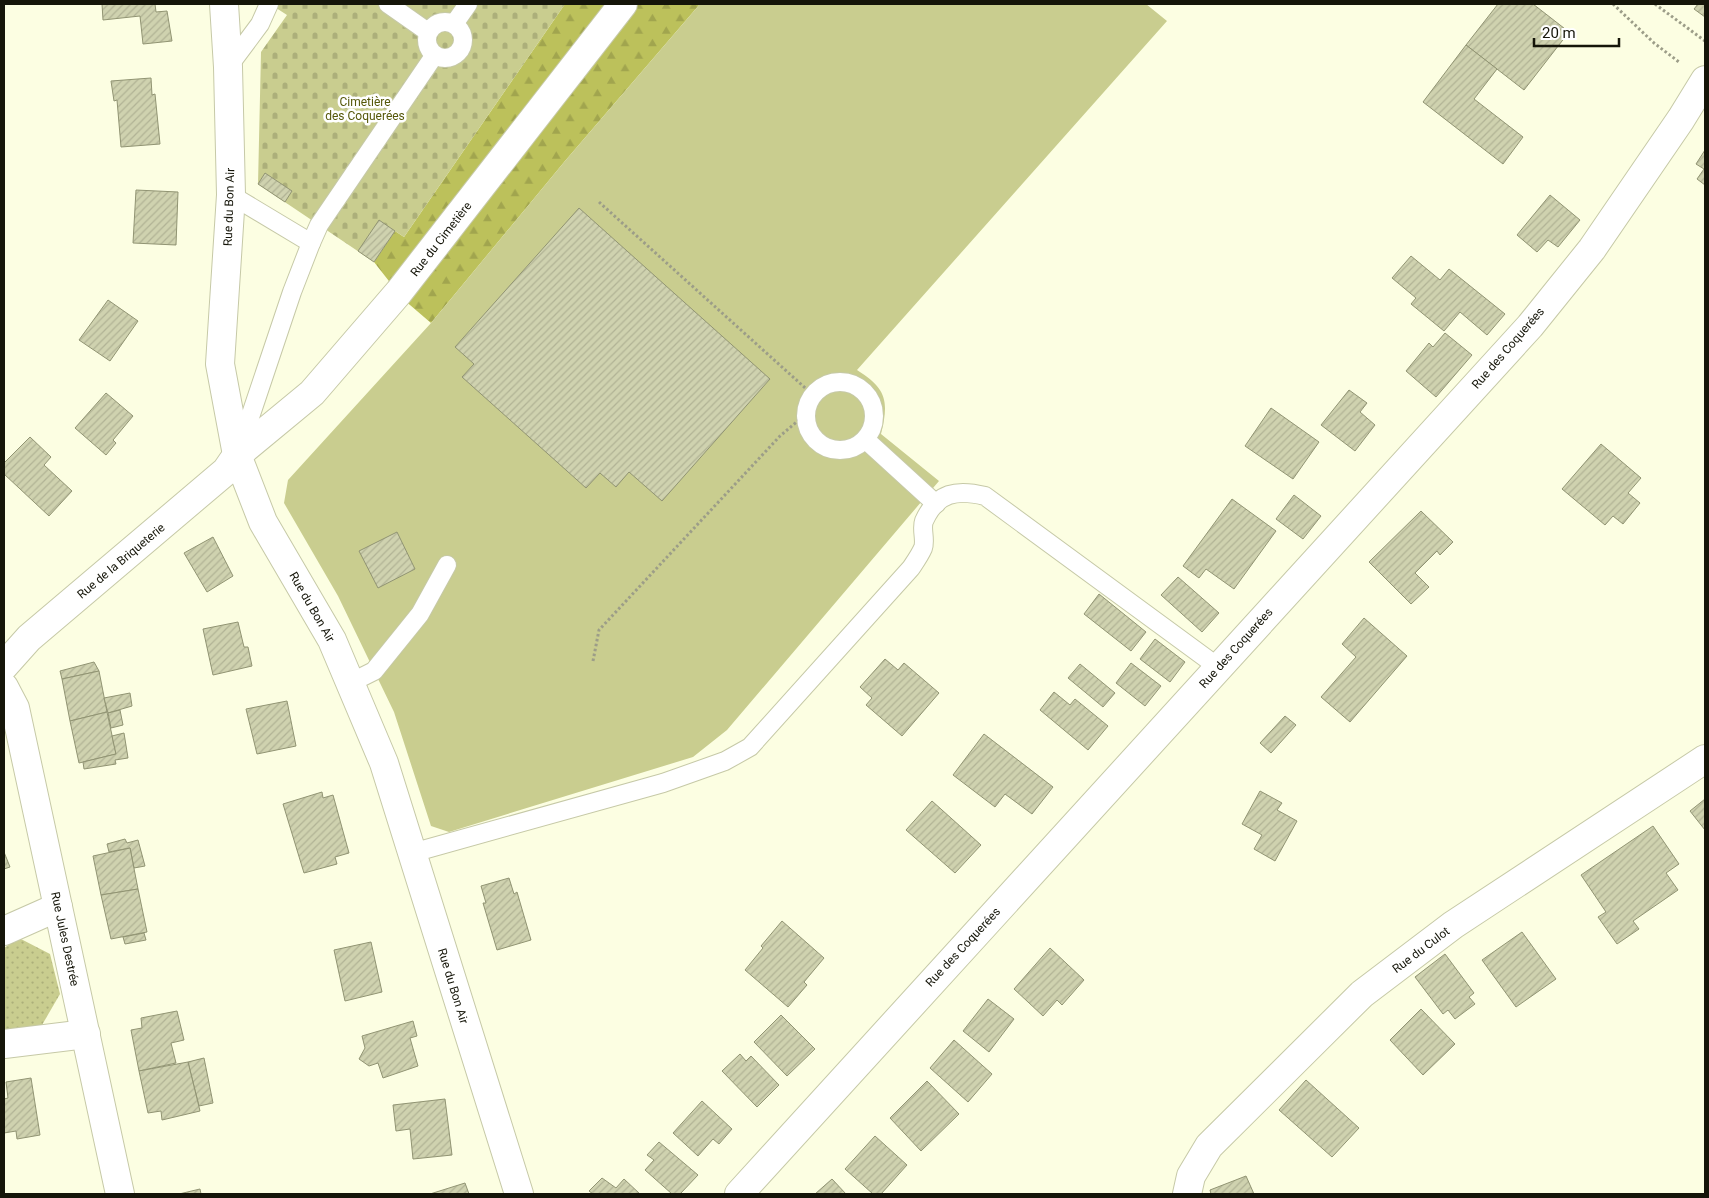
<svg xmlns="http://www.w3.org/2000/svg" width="1709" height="1198" font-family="Roboto,sans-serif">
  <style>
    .grass { fill: url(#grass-dots) }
    .forest { fill: url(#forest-firs) }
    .cemetery { fill: url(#cemetery-stones) }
    .garden { fill: #c9cd8f }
    .building { fill: url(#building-hatch); stroke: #919473 }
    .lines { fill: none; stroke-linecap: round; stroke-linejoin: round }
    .service-casing { stroke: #c6c9a7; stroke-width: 20 }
    .minor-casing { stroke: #c6c9a7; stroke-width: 30 }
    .tertiary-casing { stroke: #c6c9a7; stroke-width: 30 }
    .path { stroke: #9c9d88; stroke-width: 3; stroke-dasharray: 2.5 2.5; stroke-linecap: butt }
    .service { stroke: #fff; stroke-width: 18 }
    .minor { stroke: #fff; stroke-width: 28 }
    .tertiary { stroke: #fff; stroke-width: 28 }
    .labels { text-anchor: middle; stroke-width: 5; stroke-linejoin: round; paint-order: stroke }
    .park-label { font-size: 12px; fill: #56580a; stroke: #fff }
    .street-label { font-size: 12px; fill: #151509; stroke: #fff }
  </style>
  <defs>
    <pattern id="grass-dots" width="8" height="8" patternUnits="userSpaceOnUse" patternTransform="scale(1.25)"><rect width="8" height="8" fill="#c9cd8f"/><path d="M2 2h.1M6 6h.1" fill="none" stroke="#acaf7a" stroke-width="1.8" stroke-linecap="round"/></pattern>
    <pattern id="forest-firs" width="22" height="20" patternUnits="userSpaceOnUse" patternTransform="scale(1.25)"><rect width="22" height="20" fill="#bcc15b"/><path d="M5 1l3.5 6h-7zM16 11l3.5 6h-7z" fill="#a1a54e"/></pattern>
    <pattern id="cemetery-stones" width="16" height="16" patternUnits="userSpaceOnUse" patternTransform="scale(1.25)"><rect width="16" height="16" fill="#c9cd8f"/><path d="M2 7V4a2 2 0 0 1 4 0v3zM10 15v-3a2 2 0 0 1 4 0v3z" fill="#acaf7a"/></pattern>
    <pattern id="building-hatch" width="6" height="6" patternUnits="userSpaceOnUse" patternTransform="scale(1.25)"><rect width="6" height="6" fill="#cfd2af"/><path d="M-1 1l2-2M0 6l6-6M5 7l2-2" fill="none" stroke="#b1b395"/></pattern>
  </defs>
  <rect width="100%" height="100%" fill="#fcfee2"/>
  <path class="grass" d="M19,938L50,954L60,994L42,1025L4,1032V948Z"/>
  <path class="forest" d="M565,4H700L565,161L431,323L403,299L374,262L395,231L404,237Z"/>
  <path class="cemetery" d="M270,4H565L404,237L395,231L374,262L258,184L261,52L287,15Z"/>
  <path class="garden" d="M700,4H1146L1167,21L857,370C887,389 889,401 881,434L939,481L727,730L693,757L449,832L431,826L394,712L338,596L284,503L288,480L431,323L565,161Z"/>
  <g class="building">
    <path d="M102,4H155L156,12L167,11L172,41L143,44L140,16L103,20Z"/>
    <path d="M1498,4H1533L1569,32L1524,90L1466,45Z"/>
    <path d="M1698,4H1705V17L1694,9Z"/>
    <path d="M1466,45L1497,69L1474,99L1523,137L1503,164L1423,102Z"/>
    <path d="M151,78L152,95L155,94L160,144L121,147L117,100L114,101L111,81Z"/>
    <path d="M1705,150V185L1697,179L1704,169L1696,164Z"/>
    <path d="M265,173L292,191L285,202L258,184Z"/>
    <path d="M136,190L178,192L176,245L133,243Z"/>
    <path d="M1550,195L1580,220L1558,247L1548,240L1537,252L1517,235Z"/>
    <path d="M579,208L770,379L662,501L629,472L616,487L600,473L586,488L462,377L474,364L455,347Z"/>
    <path d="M379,220L395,231L374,262L358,251Z"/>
    <path d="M1411,256L1440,280L1449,269L1505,314L1487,335L1460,312L1444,331L1411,304L1416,298L1392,278Z"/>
    <path d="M108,300L138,321L110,361L79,340Z"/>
    <path d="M1445,333L1472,355L1436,397L1406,371L1429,343L1433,347Z"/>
    <path d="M1349,390L1367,403L1360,412L1375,425L1355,451L1321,425Z"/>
    <path d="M106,393L133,416L113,440L116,443L106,455L75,428Z"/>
    <path d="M1271,408L1319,442L1293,479L1245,446Z"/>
    <path d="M30,437L51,457L44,465L72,491L49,516L4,474V463Z"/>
    <path d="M1601,444L1641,478L1628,493L1640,503L1623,524L1613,516L1605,525L1562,489Z"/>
    <path d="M1294,495L1321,516L1303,539L1276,519Z"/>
    <path d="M1232,499L1276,531L1234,589L1206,569L1199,578L1183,566Z"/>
    <path d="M1421,511L1453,542L1440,555L1437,551L1415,573L1429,587L1411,604L1369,562Z"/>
    <path d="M397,532L415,569L378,588L359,551Z"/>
    <path d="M213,537L233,576L207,592L184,553Z"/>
    <path d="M1178,577L1219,613L1202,632L1161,595Z"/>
    <path d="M1099,594L1146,632L1131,651L1084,614Z"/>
    <path d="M1364,618L1407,656L1350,722L1321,697L1356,657L1342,644Z"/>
    <path d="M238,622L244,647H248L252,666L213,675L203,629Z"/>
    <path d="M1155,639L1185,662L1170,682L1140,659Z"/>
    <path d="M885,659L898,670L904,663L939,693L902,736L866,705L872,698L860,687Z"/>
    <path d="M94,662L99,671L62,679L60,671Z"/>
    <path d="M1131,663L1161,686L1145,706L1116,683Z"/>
    <path d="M1080,664L1115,693L1103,707L1068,678Z"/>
    <path d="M99,671L107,712L70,721L62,679Z"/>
    <path d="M1054,692L1070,705L1075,699L1108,726L1088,750L1040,710Z"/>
    <path d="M130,693L132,706L108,713L104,698Z"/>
    <path d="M287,701L296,746L257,754L246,709Z"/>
    <path d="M120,710L123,725L111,728L108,713Z"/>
    <path d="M107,712L116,754L79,763L70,721Z"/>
    <path d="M1285,716L1296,725L1271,753L1260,743Z"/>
    <path d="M124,733L128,758L115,760L116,764L84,769L83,762L116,754L112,736Z"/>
    <path d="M984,734L1053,787L1032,814L1005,794L995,807L953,775Z"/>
    <path d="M1260,791L1282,803L1277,810L1297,821L1275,861L1254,849L1262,835L1242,824Z"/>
    <path d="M322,792L323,798L333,795L349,853L335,857L337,864L304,873L283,804Z"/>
    <path d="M1705,799V830L1690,811Z"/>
    <path d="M932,801L981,845L955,873L906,830Z"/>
    <path d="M1653,826L1679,864L1666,873L1678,890L1633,921L1639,929L1617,944L1598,917L1606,912L1581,875Z"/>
    <path d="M125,839L127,843L138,840L145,866L134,868L130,848L109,852L107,844Z"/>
    <path d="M130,848L138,889L101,895L93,856Z"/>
    <path d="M4,852L10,867L4,869Z"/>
    <path d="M509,878L514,894L517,892L531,940L497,950L483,903H486L481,886Z"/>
    <path d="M138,889L147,932L111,939L101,895Z"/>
    <path d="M782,921L824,958L804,982L807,985L788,1007L745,970L763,948L761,946Z"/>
    <path d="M1522,932L1556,979L1516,1007L1482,960Z"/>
    <path d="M144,933L146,940L125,944L123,937Z"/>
    <path d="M371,942L382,992L345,1001L334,950Z"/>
    <path d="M1050,948L1084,980L1062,1005L1057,1000L1043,1016L1014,989Z"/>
    <path d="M1445,954L1474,993L1469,997L1475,1004L1455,1019L1448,1010L1443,1014L1415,977Z"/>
    <path d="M988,999L1014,1019L989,1052L963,1031Z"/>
    <path d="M1421,1009L1455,1044L1423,1075L1390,1040Z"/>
    <path d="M177,1011L184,1040L171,1043L176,1063L139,1071L131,1030L142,1028L141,1018Z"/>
    <path d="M781,1015L815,1049L787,1076L754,1042Z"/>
    <path d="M413,1021L417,1036L410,1038L418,1066L383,1078L378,1063L369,1066L359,1059L365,1048L362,1036Z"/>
    <path d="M954,1040L992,1074L968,1102L930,1068Z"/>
    <path d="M740,1054L746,1061L751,1056L779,1085L757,1107L722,1071Z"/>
    <path d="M204,1058L213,1103L199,1106L188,1062Z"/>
    <path d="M188,1062L200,1111L162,1120L161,1111L148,1113L139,1071Z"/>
    <path d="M31,1078L40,1135L17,1139L16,1131L4,1133V1099L8,1098L6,1082Z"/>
    <path d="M1306,1080L1359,1128L1332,1157L1279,1110Z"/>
    <path d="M927,1081L959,1114L921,1151L890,1118Z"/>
    <path d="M445,1099L452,1155L413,1159L410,1129L396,1131L393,1105Z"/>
    <path d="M702,1101L732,1129L719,1144L713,1139L698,1156L673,1133Z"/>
    <path d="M875,1136L907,1165L881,1194H873L845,1169Z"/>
    <path d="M659,1142L698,1175L680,1194H672L645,1170L654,1160L647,1155Z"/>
    <path d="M1246,1176L1254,1194H1211L1210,1190Z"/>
    <path d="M602,1178L616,1188L624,1179L640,1194H593L589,1191Z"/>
    <path d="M832,1179L846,1194H815Z"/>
    <path d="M465,1183L469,1194H430Z"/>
    <path d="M200,1189L201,1194H179Z"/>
  </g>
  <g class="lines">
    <defs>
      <g id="service">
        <path d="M388,4L428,32"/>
        <circle cx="445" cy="40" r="18"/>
        <path d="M454,24L468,4"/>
        <path d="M228,67L260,24L269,4"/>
        <path d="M231,195L311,243L292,292L239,450"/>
        <path d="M311,243L319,225L434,56"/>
        <circle cx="840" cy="416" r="34"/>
        <path d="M866,440L936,504"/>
        <path d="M350,683L374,671L420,614L447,565"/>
        <path d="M412,853L663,783L725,761L750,747L911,568C915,562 920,555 923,548C926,540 921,529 924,521C937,492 957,489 985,496L1218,667"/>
      </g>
      <g id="minor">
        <path d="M4,666L29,638L226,471L237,455L312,393L399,292L623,4"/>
        <path d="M4,687L15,708L120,1194"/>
        <path d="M4,931L58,907"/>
        <path d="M4,1044L86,1034"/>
        <path d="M1187,1194L1191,1176L1209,1146L1362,994L1453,925L1705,759"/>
      </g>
      <g id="tertiary">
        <path d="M224,4L228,67L231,195L220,364L237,455L263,522L332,640L384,763L519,1194"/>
        <path d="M739,1194L1530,326L1592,249L1681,119L1705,80"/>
      </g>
    </defs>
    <use href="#service" class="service-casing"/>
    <use href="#minor" class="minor-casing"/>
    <use href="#tertiary" class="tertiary-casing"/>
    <g class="path">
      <path d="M1613,4L1654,43L1679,62"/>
      <path d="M1655,4L1705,41"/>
      <path d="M599,202L813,395"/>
      <path d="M593,661L599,630L780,436L806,414"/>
    </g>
    <use href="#service" class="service"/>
    <use href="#minor" class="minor"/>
    <use href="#tertiary" class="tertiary"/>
  </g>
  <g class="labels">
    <g class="park-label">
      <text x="365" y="106">Cimetière<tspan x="365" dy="14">des Coquerées</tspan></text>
    </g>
    <g class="street-label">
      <text transform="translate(229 207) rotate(-88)" y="4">Rue du Bon Air</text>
      <text transform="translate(441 239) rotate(-52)" y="4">Rue du Cimetière</text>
      <text transform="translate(1508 348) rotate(-49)" y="4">Rue des Coquerées</text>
      <text transform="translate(121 561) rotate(-40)" y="4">Rue de la Briqueterie</text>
      <text transform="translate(312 607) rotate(60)" y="4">Rue du Bon Air</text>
      <text transform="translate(1236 648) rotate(-48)" y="4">Rue des Coquerées</text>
      <text transform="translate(65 939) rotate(78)" y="4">Rue Jules Destrée</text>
      <text transform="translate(963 947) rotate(-47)" y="4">Rue des Coquerées</text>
      <text transform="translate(1421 950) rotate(-37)" y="4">Rue du Culot</text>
      <text transform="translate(453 986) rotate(73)" y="4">Rue du Bon Air</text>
    </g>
  </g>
  <rect width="1709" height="1198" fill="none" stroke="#151509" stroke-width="10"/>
  <path d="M1534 38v8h85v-8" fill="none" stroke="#151509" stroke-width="2.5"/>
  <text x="1542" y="38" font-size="15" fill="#151509" stroke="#ffffff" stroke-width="4" paint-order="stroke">20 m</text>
</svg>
